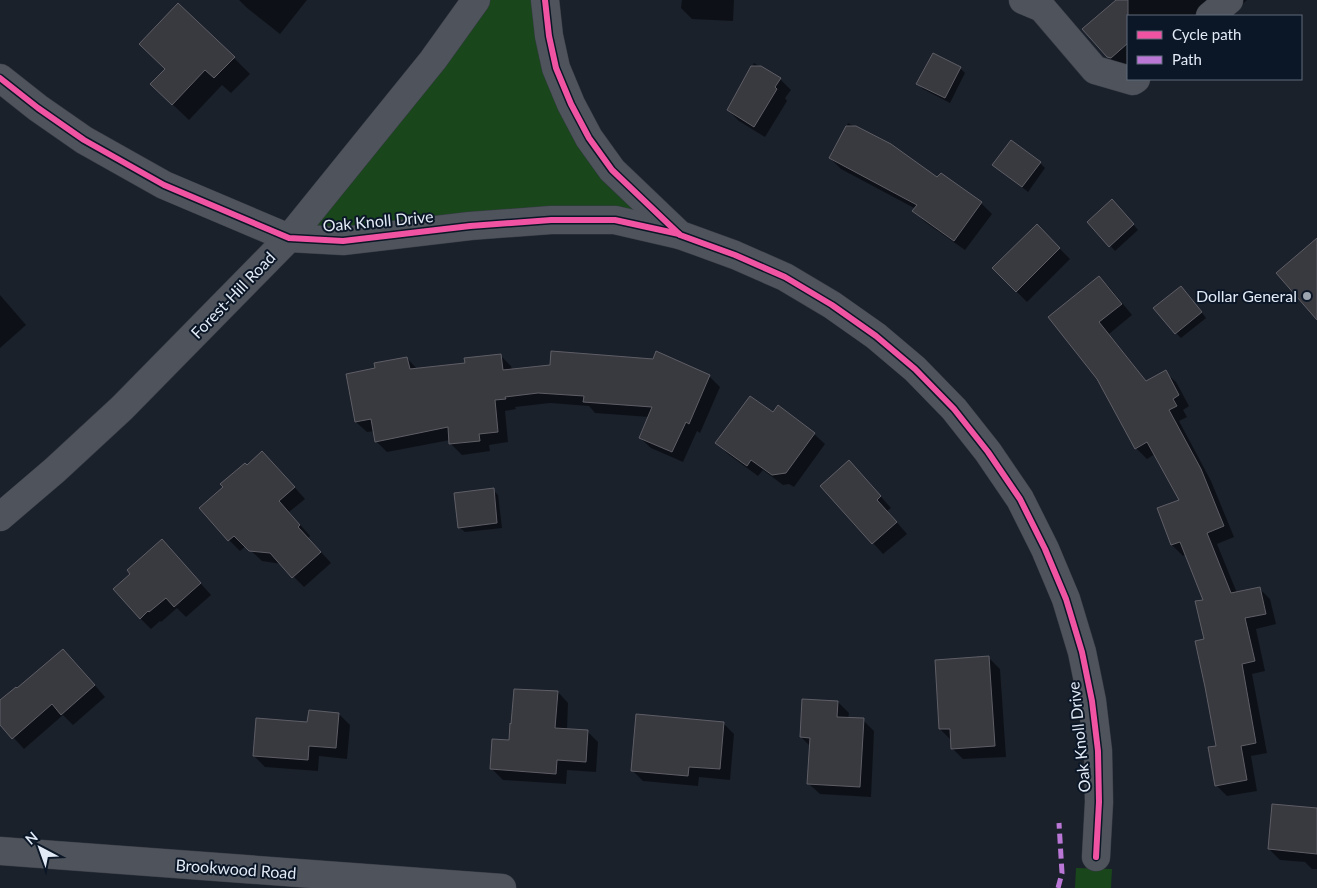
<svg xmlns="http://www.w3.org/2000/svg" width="1317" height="888" font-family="Lato,sans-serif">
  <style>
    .green { fill: #19471b }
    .shadow { fill: #0007 }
    .building { fill: #393940; stroke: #5f5e66 }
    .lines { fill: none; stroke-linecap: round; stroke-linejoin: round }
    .minor-casing { stroke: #373b44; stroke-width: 29 }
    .minor { stroke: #4f545c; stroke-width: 28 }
    .quiet { stroke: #ba77d6; stroke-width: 5; stroke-dasharray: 10 5; stroke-linecap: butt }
    .cycleway-casing { stroke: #0b1727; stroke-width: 9 }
    .cycleway { stroke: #f153a3; stroke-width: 6 }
    .poi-dot { fill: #9ca4af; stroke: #0b1727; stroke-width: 2 }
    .labels { text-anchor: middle; stroke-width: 4; stroke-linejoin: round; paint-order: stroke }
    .street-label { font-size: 16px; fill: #e2eaf6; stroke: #0b1727 }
    .poi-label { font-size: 16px; fill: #e2eaf6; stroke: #0b1727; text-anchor: end }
  </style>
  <rect width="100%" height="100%" fill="#1a212b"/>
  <g class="green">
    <path d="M476,0H545L571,104L680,235L615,220L289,238Z"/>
    <path d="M1076,868L1112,869L1111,888H1075Z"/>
  </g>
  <g class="shadow">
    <path d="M239,0H307L280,34L247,8Z"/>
    <path d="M682,0H734L733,21L692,19L681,8Z"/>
    <path d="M1118,0H1247L1228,16H1128V77L1108,56Z"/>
    <path d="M234,58L250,74L231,93L222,85L189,120L168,100L166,69Z"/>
    <path d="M754,63L780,79L791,90L785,98L787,101L765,137L739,121L728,110Z"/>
    <path d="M960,68L965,73L950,103L923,89L918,84Z"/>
    <path d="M848,123L890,146L937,179L981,203L992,214L965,250L925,222L914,211L916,209L841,169L830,158Z"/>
    <path d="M1040,163L1045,168L1028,192L994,165Z"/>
    <path d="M1117,206L1138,230L1115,251L1089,222Z"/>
    <path d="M1037,226L1070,259L1027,302L993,268Z"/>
    <path d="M1099,277L1110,288L1132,315L1109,334L1147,382L1165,372L1176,382L1189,406L1183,410L1187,417L1179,421L1211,481L1234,537L1217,544L1237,593L1259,588L1270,599L1276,624L1256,629L1265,671L1252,674L1267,753L1251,756L1257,791L1227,796L1216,785L1217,747L1205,640L1204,601L1186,554L1183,556L1172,545L1158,509L1180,500L1155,454L1147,459L1136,448L1098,378Z"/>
    <path d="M1186,293L1206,318L1181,338L1176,333Z"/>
    <path d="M0,295L26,325L0,348Z"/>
    <path d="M500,355L511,366L512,370L709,376L720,387L700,433L697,431L683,462L651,448L640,438L649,417L595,413L589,406L550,403L515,407L516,409L505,411L508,442L489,445L490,451L462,455L451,444L450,440L387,452L376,441L375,431L367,432L356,422L376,369L407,358L418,370L466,364Z"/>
    <path d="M773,414L814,434L825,444L794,487L789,484L783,485L763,470L758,476L728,454L717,443Z"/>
    <path d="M273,463L305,499L289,512L310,536L308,538L331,563L304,587L281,564L262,561L246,546L240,551L229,540L247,467Z"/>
    <path d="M860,473L891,508L887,511L907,534L883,554L873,543Z"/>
    <path d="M493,490L498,495L502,528L465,532L459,527Z"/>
    <path d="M162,540L211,595L186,617L177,608L161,622L160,621L151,629L140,618L131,574Z"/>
    <path d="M989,658L1000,669L1006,757L963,759L953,749L951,740L940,729Z"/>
    <path d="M74,661L105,697L73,725L63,715L24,749L0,723V702L17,690Z"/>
    <path d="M558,692L568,703L567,730L587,731L598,742L596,772L567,770L566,784L503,780L492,769L510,741Z"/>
    <path d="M838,702L849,713L848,719L863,720L874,731L871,797L820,794L809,784L810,746L801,737Z"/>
    <path d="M339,714L350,725L347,759L319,756L318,771L265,767L254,756L308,723Z"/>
    <path d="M723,723L734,734L730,780L699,777L698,786L643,781L632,770Z"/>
    <path d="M1317,809V869H1312L1305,862L1280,860L1269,849Z"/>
  </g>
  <g class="building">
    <path d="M1116,0H1128V43L1111,58L1107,57L1082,29Z"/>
    <path d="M178,3L235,57L214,78L205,70L172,105L150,84L165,69L139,44Z"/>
    <path d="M933,53L961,67L945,98L916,84Z"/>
    <path d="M751,66H761L781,78L775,87L777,89L754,127L727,110Z"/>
    <path d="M846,126H856L891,144L937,177L941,173L982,202L954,241L912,211L917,205L829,158Z"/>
    <path d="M1011,140L1041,162L1022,187L992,165Z"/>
    <path d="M1112,199L1134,224L1109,247L1087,222Z"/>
    <path d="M1037,224L1060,248L1016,292L992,268Z"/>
    <path d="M1317,238V320L1276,273Z"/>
    <path d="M1099,276L1122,304L1099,322L1146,381L1166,370L1179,395L1173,399L1177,406L1169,410L1201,469L1224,526L1207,533L1231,593L1260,587L1266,614L1245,618L1255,661L1242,664L1256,743L1241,746L1247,780L1215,786L1208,747L1216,746L1205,687L1195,641L1204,639L1195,601L1203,600L1180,542L1171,545L1157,508L1179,500L1147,442L1135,449L1097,379L1048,317Z"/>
    <path d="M1181,286L1202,312L1175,334L1153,308Z"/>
    <path d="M551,351L653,359L656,351L710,375L689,424L686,422L672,452L639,438L652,407L583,402L584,396L538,393L505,397L506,399L495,400L498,432L479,434L480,441L449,444L448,427L375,442L371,419L355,422L346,374L375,368L374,363L407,357L410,369L465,363L464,358L501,354L503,370L550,365Z"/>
    <path d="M750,396L773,412L778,405L815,433L786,473L772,475L751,460L747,466L715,443Z"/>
    <path d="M262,451L295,487L279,501L300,525L298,527L321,552L292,578L270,553L249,551L234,536L228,541L199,508L223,487L220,484L245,463L247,465Z"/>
    <path d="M849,460L881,496L877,500L897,522L872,544L820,486Z"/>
    <path d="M494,488L497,523L458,528L454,493Z"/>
    <path d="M162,539L201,583L174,607L166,598L149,612L148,611L140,619L113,589L130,574L127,570Z"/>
    <path d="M63,649L95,685L61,715L52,704L12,739L0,725V700L16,687L17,688Z"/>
    <path d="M989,656L995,746L951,749L950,729H939L935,660Z"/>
    <path d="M514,689L558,691L555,728L588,730L586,762L557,760L556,774L490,769L492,739L509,740L510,723L511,724Z"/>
    <path d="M802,699L838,701L837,717L864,718L860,787L807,784L810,738L800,737Z"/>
    <path d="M309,710L339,713L336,748L309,746L308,760L253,756L256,718L307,722Z"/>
    <path d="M636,714L724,722L720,769L689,767L688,776L631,771Z"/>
    <path d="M1272,804L1317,808V854L1268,849Z"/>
  </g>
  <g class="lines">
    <defs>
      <g id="minor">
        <path d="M545,0L549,36L556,68L571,104L589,138L612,170L680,235L735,255L785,277L832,305L876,336L915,369L954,409L988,452L1020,499L1045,549L1066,599L1082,652L1092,701L1098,751L1099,802L1096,857"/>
        <path d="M1023,0L1042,8L1095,70L1133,81L1136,79"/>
        <path d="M1210,16L1229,0"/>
        <path d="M0,78L38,108L84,140L164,185L289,238L343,241L470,226L551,220H615L680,235"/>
        <path d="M0,517L55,470L122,408L289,238L433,60L476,0"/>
        <path d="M0,851L502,888"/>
      </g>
    </defs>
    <use href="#minor" class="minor-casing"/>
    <use href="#minor" class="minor"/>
    <path class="quiet" d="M1058,888L1062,873L1059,823"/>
    <defs>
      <g id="cycleway">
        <path d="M545,0L549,36L556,68L571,104L589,138L612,170L680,235L735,255L785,277L832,305L876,336L915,369L954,409L988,452L1020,499L1045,549L1066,599L1082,652L1092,701L1098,751L1099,802L1096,857"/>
        <path d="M0,78L38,108L84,140L164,185L289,238L343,241L470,226L551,220H615L679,234"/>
      </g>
    </defs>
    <use href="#cycleway" class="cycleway-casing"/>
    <use href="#cycleway" class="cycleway"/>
  </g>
  <circle class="poi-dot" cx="1307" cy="296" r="5"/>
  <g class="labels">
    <g class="street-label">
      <text transform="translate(378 221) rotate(-5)" y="6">Oak Knoll Drive</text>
      <text transform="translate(233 295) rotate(-46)" y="6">Forest-Hill Road</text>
      <text transform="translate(1079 737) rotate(-96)" y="6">Oak Knoll Drive</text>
      <text transform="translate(236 869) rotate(4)" y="6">Brookwood Road</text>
    </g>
    <g class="poi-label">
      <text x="1297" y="302">Dollar General</text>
    </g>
  </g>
  <rect x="1127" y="15" width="175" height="65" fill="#0b1727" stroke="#616b7a"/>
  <rect x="1137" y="31" width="25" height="8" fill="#f153a3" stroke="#616b7a"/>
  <text x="1172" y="40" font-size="15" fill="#e2eaf6">Cycle path</text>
  <rect x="1137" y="56" width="25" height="8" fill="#ba77d6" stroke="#616b7a"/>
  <text x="1172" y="65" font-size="15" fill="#e2eaf6">Path</text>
  <g transform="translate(40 848) rotate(319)" stroke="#0b1727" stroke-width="4" paint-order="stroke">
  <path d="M0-4L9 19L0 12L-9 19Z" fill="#e2eaf6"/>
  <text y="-8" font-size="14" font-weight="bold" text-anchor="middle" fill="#e2eaf6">N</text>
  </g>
</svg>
